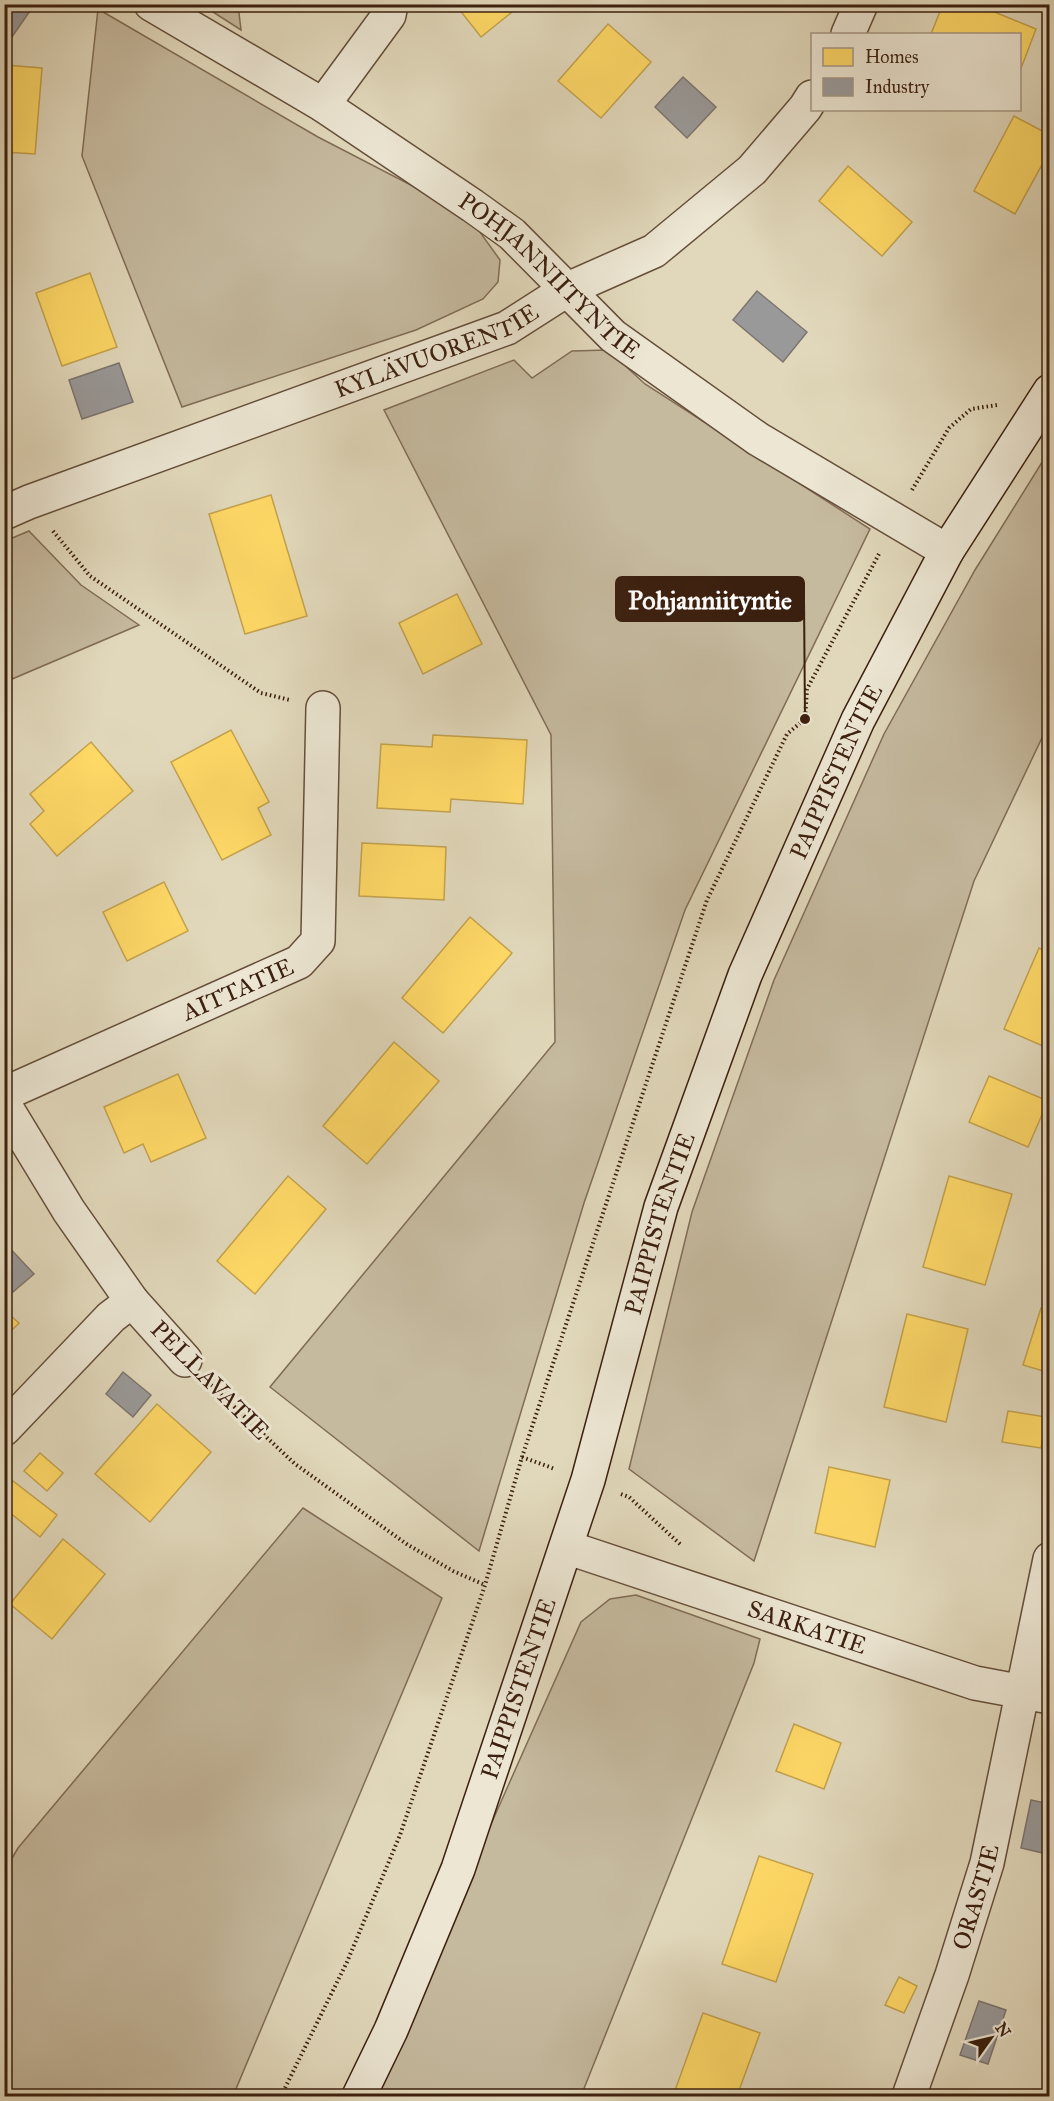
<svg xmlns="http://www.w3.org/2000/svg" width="1054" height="2101" font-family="'IM FELL Great Primer',serif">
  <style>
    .green { fill: #c5b99e; stroke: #806c56; stroke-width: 1.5 }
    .homes { fill: #ffd966; stroke: #c4a24c; stroke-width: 1.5 }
    .industry { fill: #999; stroke: #7d7570; stroke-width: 1.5 }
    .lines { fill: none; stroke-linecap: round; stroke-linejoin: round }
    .street-casing { stroke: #654e3a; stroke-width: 36 }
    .secondary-casing { stroke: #3c200f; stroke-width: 36 }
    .path { stroke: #3c200f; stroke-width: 4; stroke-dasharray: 1.5 3; stroke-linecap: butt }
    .street { stroke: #ece6d3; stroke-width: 33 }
    .secondary { stroke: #ece6d3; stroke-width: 33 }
    .labels { text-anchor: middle; stroke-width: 6; stroke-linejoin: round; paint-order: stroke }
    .street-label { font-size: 24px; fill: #3c200f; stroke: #ece6d3 }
    .leader { fill: none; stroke: #3c200f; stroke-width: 2 }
    .callout-dot { fill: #3c200f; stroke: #ece6d3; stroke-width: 2 }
    .callout { fill: #3c200f; stroke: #3c200f; stroke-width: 2 }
    .callout-label { font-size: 26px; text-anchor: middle; font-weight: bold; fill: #fff }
  </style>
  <rect width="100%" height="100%" fill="#e1d8bb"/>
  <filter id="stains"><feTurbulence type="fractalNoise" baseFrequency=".00333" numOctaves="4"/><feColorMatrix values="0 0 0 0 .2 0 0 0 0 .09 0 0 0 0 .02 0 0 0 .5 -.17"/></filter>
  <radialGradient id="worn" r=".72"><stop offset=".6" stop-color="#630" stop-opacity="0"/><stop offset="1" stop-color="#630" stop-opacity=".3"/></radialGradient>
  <g class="green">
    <path d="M202,5H238L241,30Z"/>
    <path d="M98,9L318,137L467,214L500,260L498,282L483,299L416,330L182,407L82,156Z"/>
    <path d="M608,350L645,384L870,529L685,910L584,1203L479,1551L270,1387L555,1042L551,735L384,410L514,360L532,378L572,351Z"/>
    <path d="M1049,451V723L974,881L754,1561L629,1469L692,1212L774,980L884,734L975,570Z"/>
    <path d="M29,531L81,585L139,625L5,682V541Z"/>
    <path d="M303,1508L442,1598L233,2096H5V1870L18,1848Z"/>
    <path d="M636,1595L760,1639L754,1663L581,2096H370L581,1622L610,1599Z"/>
  </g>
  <g class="homes">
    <path d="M455,4H522L481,37Z"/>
    <path d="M943,4H975L1036,29L1020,71V34H931Z"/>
    <path d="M608,24L651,62L601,118L558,81Z"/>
    <path d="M4,65L42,68L35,154L4,152Z"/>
    <path d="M1014,116L1050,135V150L1015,214L974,191Z"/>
    <path d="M848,166L912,222L882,256L819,201Z"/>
    <path d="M90,273L117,347L62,366L36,293Z"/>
    <path d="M271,495L307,616L245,634L209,514Z"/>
    <path d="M457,594L482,644L423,674L399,623Z"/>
    <path d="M231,730L269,802L258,808L271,835L222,860L171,762Z"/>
    <path d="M433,735L527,740L523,804L451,799L450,812L377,808L381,744L432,747Z"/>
    <path d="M91,742L133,791L57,856L30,824L44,811L30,794Z"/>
    <path d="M362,843L446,847L444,900L359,896Z"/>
    <path d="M164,882L188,931L127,961L103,912Z"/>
    <path d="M470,917L512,953L443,1033L402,998Z"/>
    <path d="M1039,948L1050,953V1049L1004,1029Z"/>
    <path d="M394,1042L439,1081L367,1164L323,1126Z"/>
    <path d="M178,1074L206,1138L151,1162L143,1144L124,1153L104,1107Z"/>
    <path d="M989,1076L1048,1101L1028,1147L969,1122Z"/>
    <path d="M288,1176L326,1209L255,1294L217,1261Z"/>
    <path d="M949,1176L1012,1194L985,1285L923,1267Z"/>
    <path d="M1041,1308L1050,1310V1373L1023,1365Z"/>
    <path d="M4,1310L19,1323L4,1338Z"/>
    <path d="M907,1314L968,1329L946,1422L884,1407Z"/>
    <path d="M157,1404L211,1452L150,1522L95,1474Z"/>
    <path d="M1008,1411L1046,1417L1041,1448L1002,1442Z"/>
    <path d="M40,1453L63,1473L47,1491L24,1471Z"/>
    <path d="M829,1467L890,1480L875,1547L815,1533Z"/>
    <path d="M13,1481L57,1515L40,1537L4,1508V1492Z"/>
    <path d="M63,1539L105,1574L52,1639L10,1604Z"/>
    <path d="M794,1724L841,1743L824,1789L776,1771Z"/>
    <path d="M759,1856L813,1874L776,1982L722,1964Z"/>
    <path d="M899,1977L917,1986L904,2013L885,2005Z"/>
    <path d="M703,2013L760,2033L737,2096H673Z"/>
  </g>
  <g class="industry">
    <path d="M4,4H21L30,11L5,47Z"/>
    <path d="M683,77L716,107L687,138L655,107Z"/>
    <path d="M757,291L807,332L783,362L733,320Z"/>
    <path d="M119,363L133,402L82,419L69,380Z"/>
    <path d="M4,1242L34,1274L13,1292L4,1283Z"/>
    <path d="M123,1372L151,1395L133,1417L106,1394Z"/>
    <path d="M1031,1800L1050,1804V1842L1047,1854L1021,1848Z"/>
    <path d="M979,2001L1006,2010L988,2064L960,2055Z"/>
  </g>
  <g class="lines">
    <defs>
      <g id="street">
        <path id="s1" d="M151,4L323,105L473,206L512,234L613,336L758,439L947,551"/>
        <path d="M848,34L861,4"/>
        <path d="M323,105L389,15L391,4"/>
        <path id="s2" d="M4,513L29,502L507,328L568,289L654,251L752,170L805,108L812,97"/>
        <path id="s3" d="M4,1094L299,962L318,941L323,708"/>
        <path d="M4,1104L69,1211L132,1301L185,1360"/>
        <path d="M4,1429L111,1317L132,1301"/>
        <path id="s4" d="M566,1547L975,1683L1050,1697"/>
        <path id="s5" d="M909,2096L952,1975L987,1863L1050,1559"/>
      </g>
      <g id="secondary">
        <path id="s6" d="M359,2096L391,2030L458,1869L588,1480L661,1207L745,975L858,720L947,551L1050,391"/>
      </g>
    </defs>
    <use href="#street" class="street-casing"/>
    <use href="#secondary" class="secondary-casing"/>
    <g class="path">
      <path d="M912,490L949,428L971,409L997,405"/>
      <path d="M53,531L90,576L261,693L290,700"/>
      <path d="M211,1385L295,1464L408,1545L453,1571L485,1585"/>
      <path d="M522,1457L555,1469"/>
      <path d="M621,1494L629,1497L681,1545"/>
      <path d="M281,2096L347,1962L400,1835L485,1585L522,1457L707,900L787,734L805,719L807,689L880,552"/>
    </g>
    <use href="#street" class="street"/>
    <use href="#secondary" class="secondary"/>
  </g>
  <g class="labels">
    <g class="street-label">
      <text dy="8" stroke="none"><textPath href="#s1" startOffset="484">POHJANNIITYNTIE</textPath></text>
      <text dy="8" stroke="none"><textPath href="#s2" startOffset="462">KYLÄVUORENTIE</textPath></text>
      <text dy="8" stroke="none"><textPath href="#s6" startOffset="1410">PAIPPISTENTIE</textPath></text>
      <text dy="8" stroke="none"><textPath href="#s3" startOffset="256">AITTATIE</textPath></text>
      <text dy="8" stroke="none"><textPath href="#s6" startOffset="924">PAIPPISTENTIE</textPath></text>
      <text transform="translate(210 1380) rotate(45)" y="8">PELLAVATIE</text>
      <text dy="8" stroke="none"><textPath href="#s4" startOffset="254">SARKATIE</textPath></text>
      <text dy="8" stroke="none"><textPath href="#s6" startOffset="438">PAIPPISTENTIE</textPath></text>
      <text dy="8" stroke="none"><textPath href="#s5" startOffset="210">ORASTIE</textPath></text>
    </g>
  </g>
  <path class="leader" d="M805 719L804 599"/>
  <circle class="callout-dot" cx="805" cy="719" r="6"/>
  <rect class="callout" x="616" y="577" width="188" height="44" rx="6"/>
  <g class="callout-label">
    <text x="710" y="609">Pohjanniityntie</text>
  </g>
  <rect width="1054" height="2101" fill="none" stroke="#e1d8bb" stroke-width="24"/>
  <rect x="6" y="6" width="1042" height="2089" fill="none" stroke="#3c200f" stroke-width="3"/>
  <rect x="12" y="12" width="1030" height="2077" fill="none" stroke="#3c200f" stroke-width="1.5"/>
  <rect x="811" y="33" width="210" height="78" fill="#ece6d3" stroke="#a69785" stroke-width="1.5"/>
  <rect x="823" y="48" width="30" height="18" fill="#ffd966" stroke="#a69785" stroke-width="1.5"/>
  <text x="865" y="63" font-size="18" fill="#3c200f">Homes</text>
  <rect x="823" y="78" width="30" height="18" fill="#999999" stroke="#a69785" stroke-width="1.5"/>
  <text x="865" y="93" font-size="18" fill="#3c200f">Industry</text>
  <g transform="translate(991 2038) rotate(56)" stroke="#ece6d3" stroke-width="4.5" paint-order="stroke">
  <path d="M0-4.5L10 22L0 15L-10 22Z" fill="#3c200f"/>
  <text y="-9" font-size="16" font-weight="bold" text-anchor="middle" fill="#3c200f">N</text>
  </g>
  <rect width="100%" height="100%" filter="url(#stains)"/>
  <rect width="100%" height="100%" fill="url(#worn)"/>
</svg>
